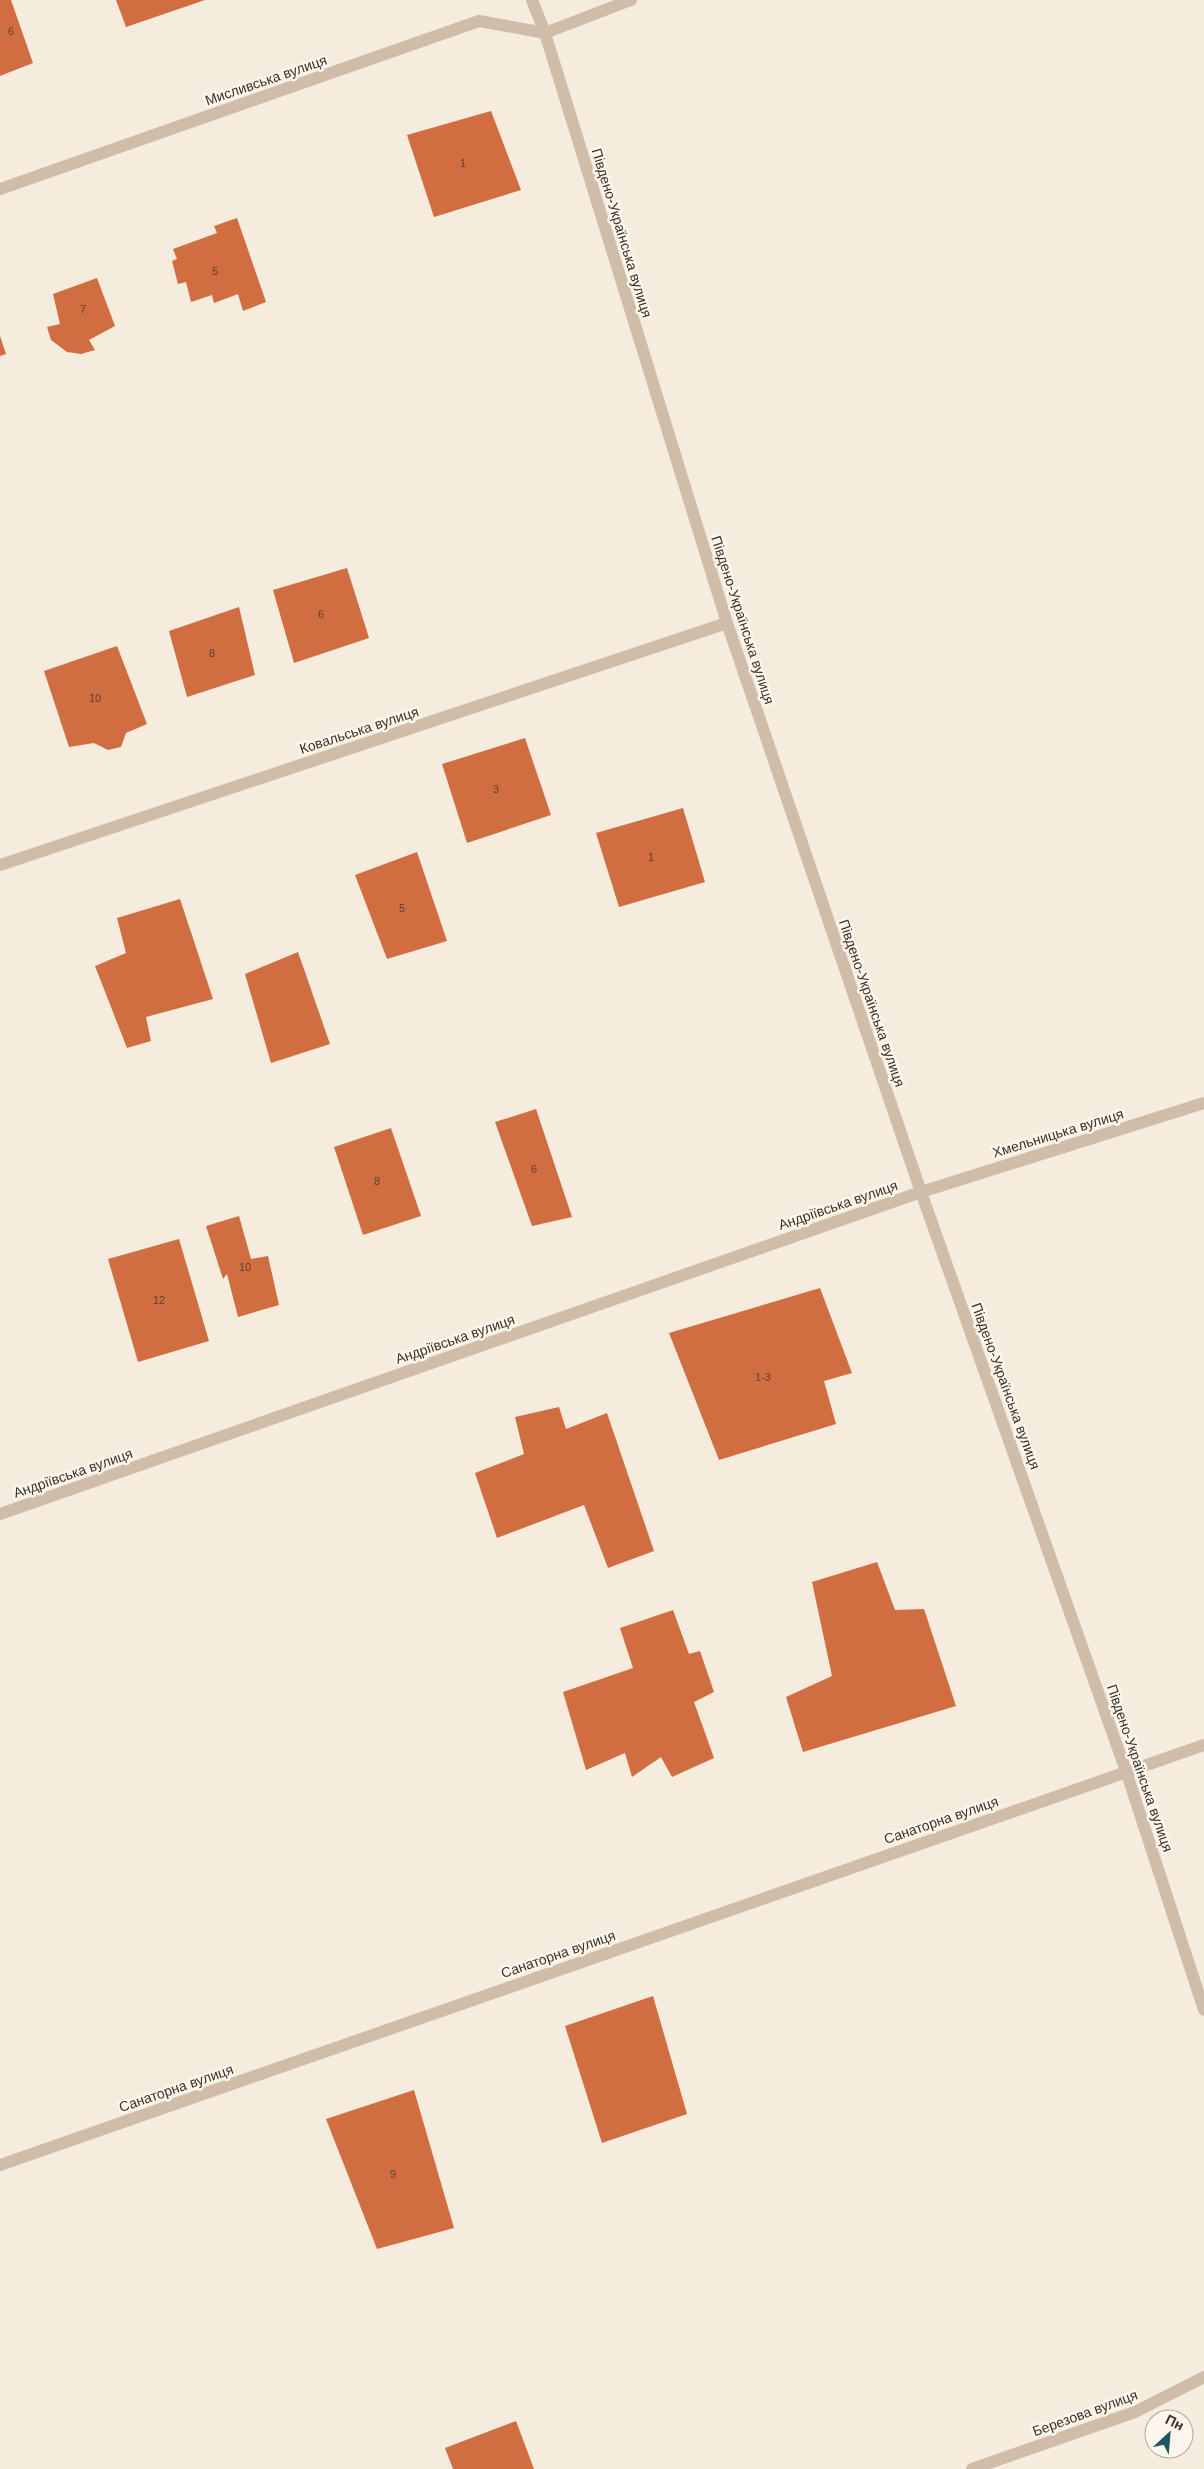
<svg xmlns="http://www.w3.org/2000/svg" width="1204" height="2469" font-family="Helvetica,sans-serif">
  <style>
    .building { fill: #d06e41 }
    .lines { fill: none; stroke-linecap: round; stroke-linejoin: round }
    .street { stroke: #cfbda9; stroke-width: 12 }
    .labels { text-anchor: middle; stroke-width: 5; stroke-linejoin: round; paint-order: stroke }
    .number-label { font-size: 11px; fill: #60402f }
    .street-label { font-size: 14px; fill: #3b3029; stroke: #fcf6ec }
  </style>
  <rect width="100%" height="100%" fill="#f5ecde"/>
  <g class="building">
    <path d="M0,0H11L33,63L0,76Z"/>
    <path d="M116,0H205L126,27Z"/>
    <path d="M491,111L521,190L434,217L407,135Z"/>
    <path d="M237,218L266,302L243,311L238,294L214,303L212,295L191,302L186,282L178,284L172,261L177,259L173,249L217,233L214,226Z"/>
    <path d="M97,278L115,326L89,340L95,350L81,354L67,352L51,340L47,327L60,324L53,294Z"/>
    <path d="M0,336L6,354L0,356Z"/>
    <path d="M347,568L369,638L294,663L273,590Z"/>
    <path d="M239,607L255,675L187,697L169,631Z"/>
    <path d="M117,646L147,724L126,733L121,747L108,750L94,743L69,747L44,671Z"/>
    <path d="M525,738L551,815L467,843L442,764Z"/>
    <path d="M683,808L705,882L619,907L596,833Z"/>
    <path d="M417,852L447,941L387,959L355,875Z"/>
    <path d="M180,899L213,999L146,1017L151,1041L127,1048L95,966L126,953L117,918Z"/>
    <path d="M298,952L330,1044L271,1063L245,974Z"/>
    <path d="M536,1109L572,1217L532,1226L495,1122Z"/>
    <path d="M391,1128L421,1216L363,1235L334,1147Z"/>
    <path d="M239,1216L251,1259L268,1256L279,1305L238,1317L227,1274L223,1279L206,1226Z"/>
    <path d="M179,1239L209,1341L138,1362L108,1259Z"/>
    <path d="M820,1288L852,1373L824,1381L836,1424L719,1460L669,1333Z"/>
    <path d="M559,1407L566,1429L607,1413L654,1551L608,1568L584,1505L497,1538L475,1473L524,1454L515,1417Z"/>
    <path d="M877,1562L895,1610L924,1609L956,1706L803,1752L786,1697L832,1676L812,1582Z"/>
    <path d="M673,1610L689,1654L700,1651L714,1692L694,1702L714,1758L672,1777L661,1757L632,1777L625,1753L586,1770L563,1692L633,1668L620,1628Z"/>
    <path d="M653,1996L687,2114L602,2143L565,2026Z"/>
    <path d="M414,2090L454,2228L377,2249L326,2119Z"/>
    <path d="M516,2421L534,2469H453L445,2448Z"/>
  </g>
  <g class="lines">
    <g class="street">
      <path d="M532,0L545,33L727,623L921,1192L1126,1771L1204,2010"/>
      <path d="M545,33L631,0"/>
      <path d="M0,189L479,21L545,33"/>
      <path d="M0,865L727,623"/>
      <path d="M0,1514L921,1192L1204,1103"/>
      <path d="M0,2165L1204,1745"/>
      <path d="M972,2469L1135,2412L1204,2377"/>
    </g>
  </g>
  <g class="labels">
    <g class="number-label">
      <text x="11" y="35">6</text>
      <text x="463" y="167">1</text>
      <text x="215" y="275">5</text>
      <text x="83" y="313">7</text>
      <text x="321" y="618">6</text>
      <text x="212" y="657">8</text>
      <text x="95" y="702">10</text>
      <text x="496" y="793">3</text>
      <text x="651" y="861">1</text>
      <text x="402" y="912">5</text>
      <text x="534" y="1173">6</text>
      <text x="377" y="1185">8</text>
      <text x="245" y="1271">10</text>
      <text x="159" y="1304">12</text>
      <text x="763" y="1381">1-3</text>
      <text x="393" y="2178">9</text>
    </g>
    <g class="street-label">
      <text transform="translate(266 80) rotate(-19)" y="5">Мисливська вулиця</text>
      <text transform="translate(622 233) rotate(73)" y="5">Південо-Українська вулиця</text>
      <text transform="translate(743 620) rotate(72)" y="5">Південо-Українська вулиця</text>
      <text transform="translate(359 730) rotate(-18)" y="5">Ковальська вулиця</text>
      <text transform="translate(872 1003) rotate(71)" y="5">Південо-Українська вулиця</text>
      <text transform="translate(1058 1133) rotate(-17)" y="5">Хмельницька вулиця</text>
      <text transform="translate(838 1205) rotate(-19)" y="5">Андріївська вулиця</text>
      <text transform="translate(455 1339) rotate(-19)" y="5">Андріївська вулиця</text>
      <text transform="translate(1006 1386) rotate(70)" y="5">Південо-Українська вулиця</text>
      <text transform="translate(73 1473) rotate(-19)" y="5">Андріївська вулиця</text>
      <text transform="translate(1140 1768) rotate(71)" y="5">Південо-Українська вулиця</text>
      <text transform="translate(941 1820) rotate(-19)" y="5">Санаторна вулиця</text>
      <text transform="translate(558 1954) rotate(-19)" y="5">Санаторна вулиця</text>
      <text transform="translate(176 2088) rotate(-19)" y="5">Санаторна вулиця</text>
      <text transform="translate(1085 2413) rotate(-20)" y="5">Березова вулиця</text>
    </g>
  </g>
  <g transform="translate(1169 2434) rotate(26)"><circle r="24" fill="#fcf6ec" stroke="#afa79e"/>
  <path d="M0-4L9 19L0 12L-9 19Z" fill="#1a5761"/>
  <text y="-8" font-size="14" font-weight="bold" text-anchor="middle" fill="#3b3029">Пн</text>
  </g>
</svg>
